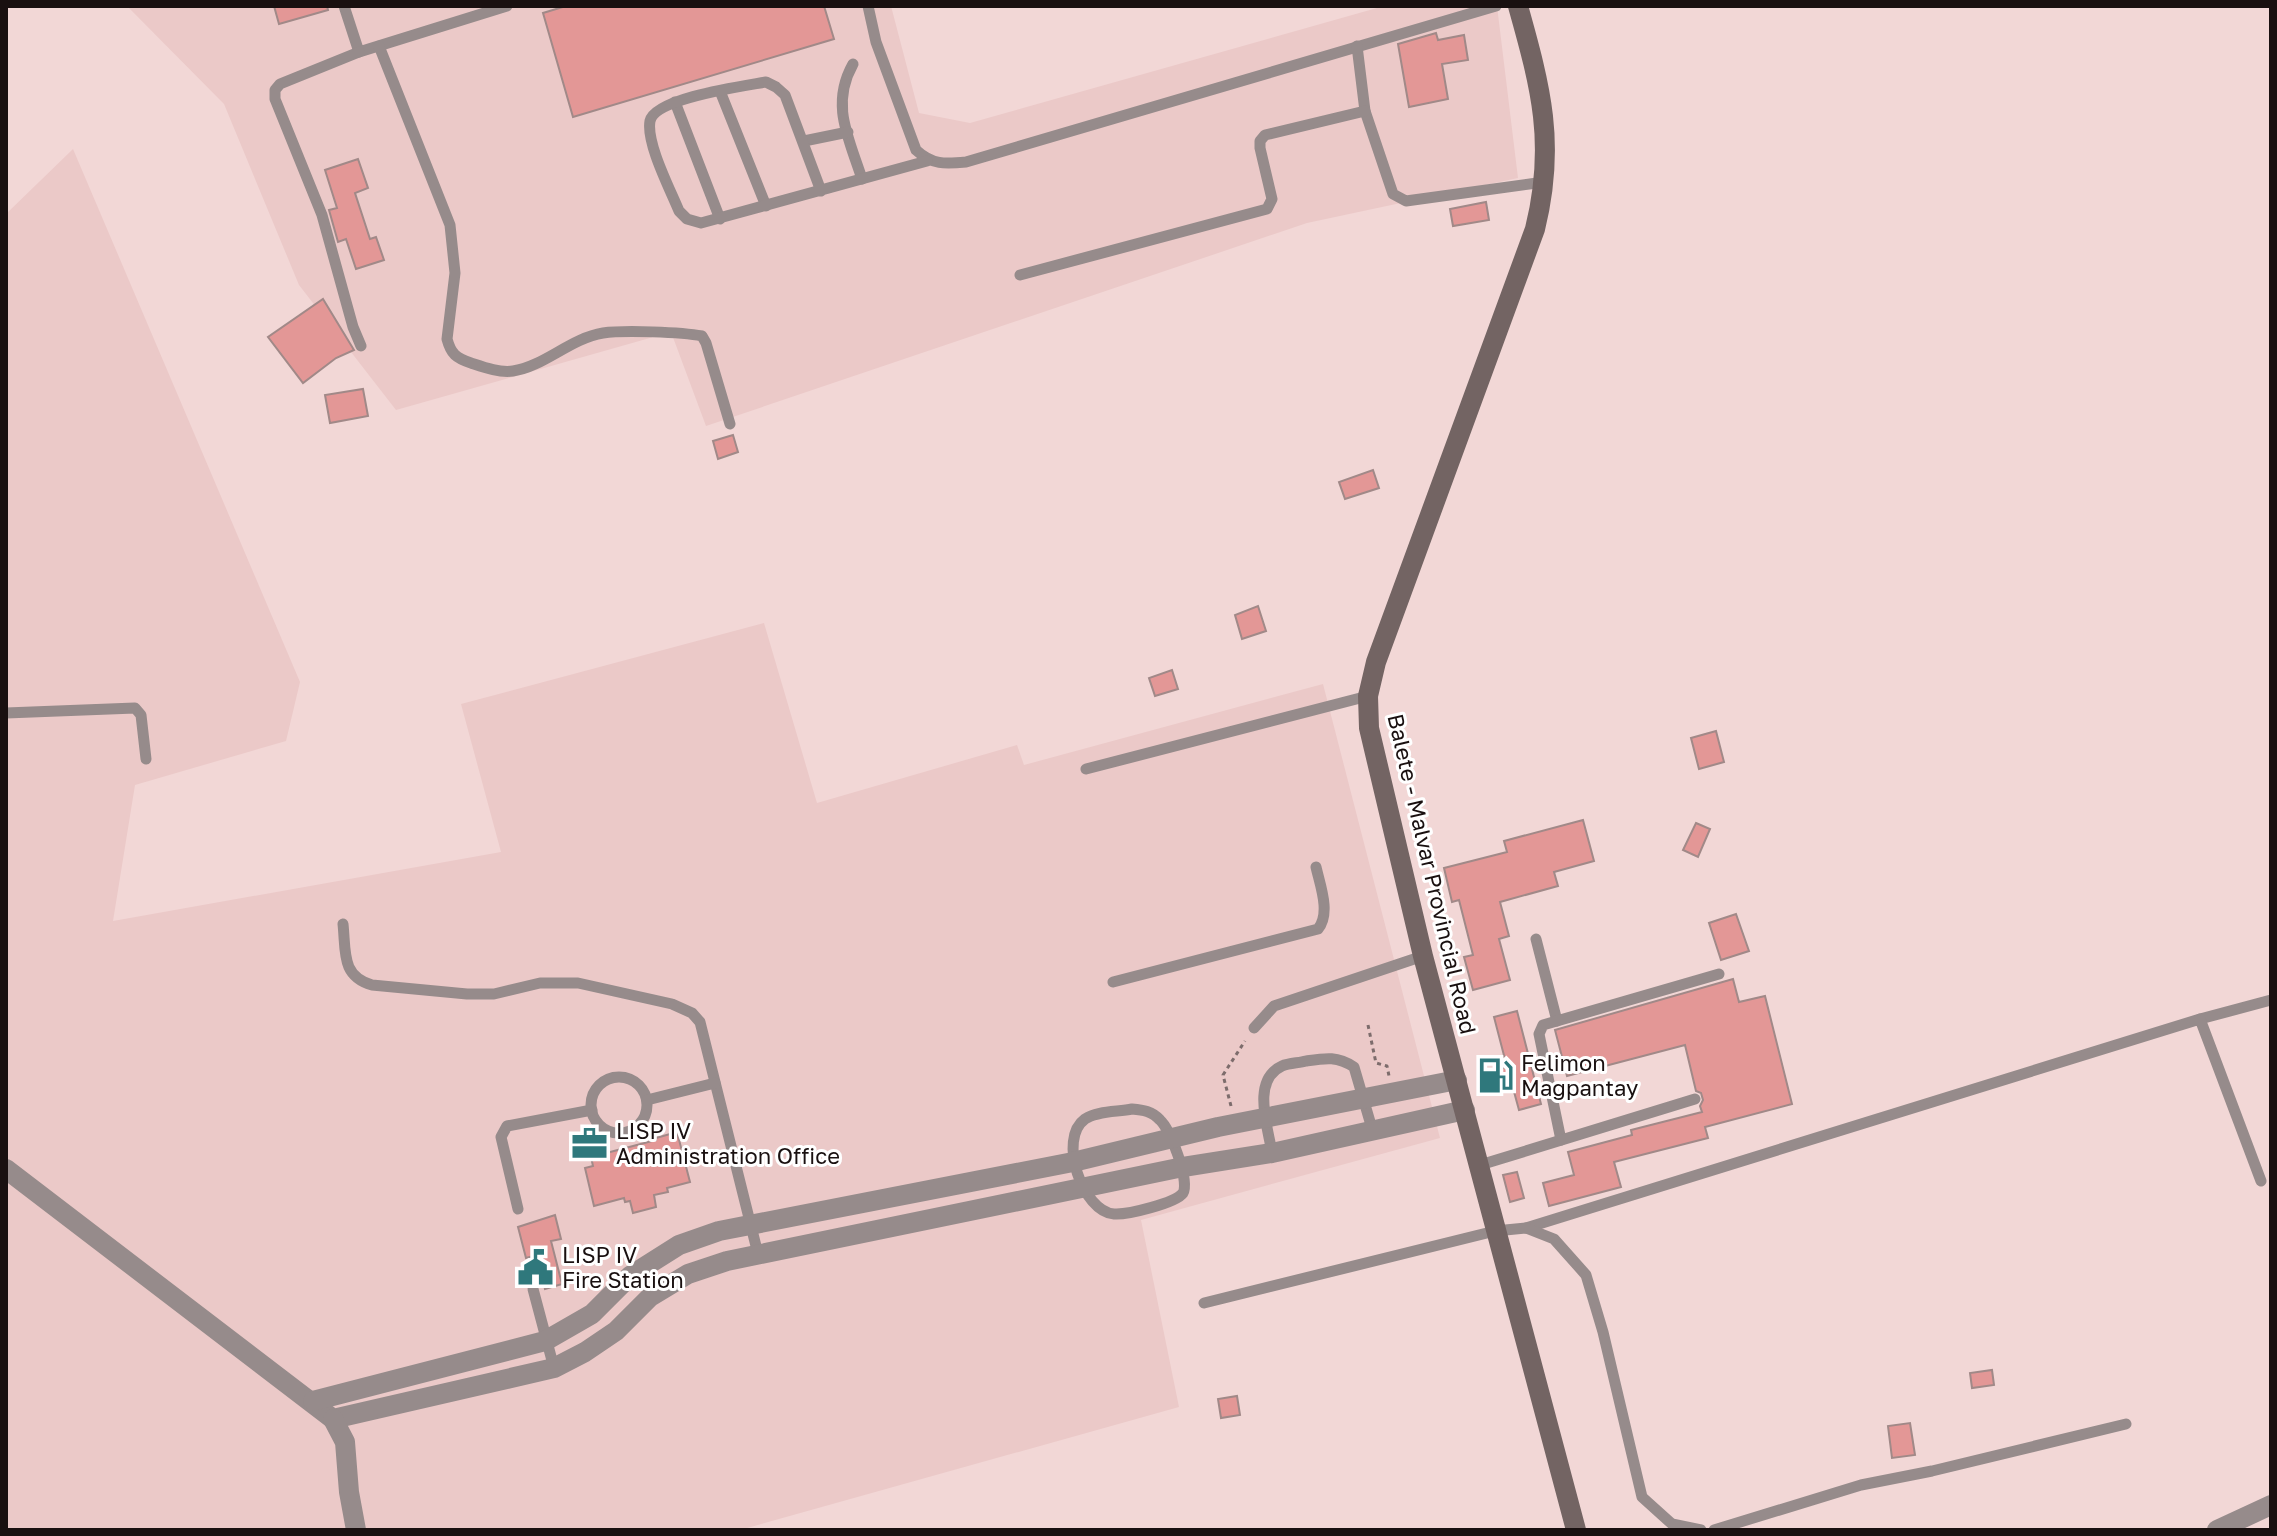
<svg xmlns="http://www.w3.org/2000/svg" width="2277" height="1536" font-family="'Golos Text',sans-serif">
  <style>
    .built { fill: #ebc9c8 }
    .building { fill: #e39796; stroke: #a18988; stroke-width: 2 }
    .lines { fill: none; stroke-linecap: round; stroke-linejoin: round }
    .path { stroke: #7d6c6c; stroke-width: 3; stroke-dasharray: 4 4; stroke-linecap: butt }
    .lane { stroke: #968b8b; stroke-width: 11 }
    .street { stroke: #968b8b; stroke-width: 20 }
    .secondary { stroke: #736463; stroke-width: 20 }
    .labels { text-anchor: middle; stroke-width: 6; stroke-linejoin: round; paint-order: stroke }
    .street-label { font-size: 22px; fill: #191010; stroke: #fff }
    .poi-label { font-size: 22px; fill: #191010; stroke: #fff; text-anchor: start }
  </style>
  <rect width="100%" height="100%" fill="#f2d7d6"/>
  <g class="built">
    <path d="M127,6H891L919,113L970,123L1384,6H1497L1518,178L1307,223L706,426L671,332L396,410L299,285L224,104Z"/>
    <path d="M73,149L300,682L286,741L135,785L113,921L501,852L461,704L764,623L817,803L1017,745L1024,765L1323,684L1440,1138L1141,1220L1179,1407L740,1530H6V214Z"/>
  </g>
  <g class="building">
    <path d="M274,6H327L328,10L279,24Z"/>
    <path d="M566,6H824L834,39L573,117L543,13Z"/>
    <path d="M1436,33L1438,40L1464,35L1468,60L1442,64L1448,99L1409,107L1398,44Z"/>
    <path d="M358,159L368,188L355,193L370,239L376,237L384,260L356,269L346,239L338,242L329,210L337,208L325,170Z"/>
    <path d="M1486,202L1489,220L1453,226L1450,209Z"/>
    <path d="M323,299L354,350L336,358L303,383L268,337Z"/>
    <path d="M363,389L368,416L330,423L325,395Z"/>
    <path d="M733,435L738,452L718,459L713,441Z"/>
    <path d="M1373,470L1379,488L1345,499L1339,482Z"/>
    <path d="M1258,606L1266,631L1242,639L1235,615Z"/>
    <path d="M1172,670L1178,689L1155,696L1149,678Z"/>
    <path d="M1716,731L1724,762L1699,769L1691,738Z"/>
    <path d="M1583,820L1594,861L1554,872L1558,886L1500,902L1509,936L1499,939L1510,980L1473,990L1464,957L1473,955L1459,900L1452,902L1444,868L1507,852L1504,841Z"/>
    <path d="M1696,823L1710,829L1698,857L1683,850Z"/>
    <path d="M1736,914L1749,951L1721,960L1709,923Z"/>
    <path d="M1733,979L1739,1002L1765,996L1792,1104L1705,1127L1708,1138L1614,1162L1621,1187L1549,1206L1543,1183L1574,1175L1568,1152L1632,1135L1631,1130L1702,1112L1700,1106L1703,1100L1701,1093L1696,1091L1685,1045L1567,1076L1555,1030Z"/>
    <path d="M1517,1011L1541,1104L1519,1110L1513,1088L1490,1094L1484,1073L1507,1067L1494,1017Z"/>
    <path d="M677,1132L690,1182L667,1188L668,1192L654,1195L656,1207L633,1213L630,1201L625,1202L624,1198L594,1206L585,1168L593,1166L591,1157L656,1140V1138Z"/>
    <path d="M1517,1172L1524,1198L1510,1202L1503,1175Z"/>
    <path d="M555,1215L561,1239L551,1241L562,1284L545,1289L537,1255L526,1258L518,1227Z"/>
    <path d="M1992,1370L1994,1385L1972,1388L1970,1373Z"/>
    <path d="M1237,1396L1240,1415L1221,1418L1218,1399Z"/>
    <path d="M1910,1423L1915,1455L1892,1458L1888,1426Z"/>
  </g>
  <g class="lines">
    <g class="path">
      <path d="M1368,1025L1376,1063L1387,1066L1389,1076"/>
      <path d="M1231,1106L1223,1075L1245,1041"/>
    </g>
    <g class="lane">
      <path d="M344,6L359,52L507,6"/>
      <path d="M868,6L876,42L916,150C932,165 945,164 966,162L1496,6"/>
      <path d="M379,46L450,225L455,273L447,339C451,354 456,358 471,363C483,367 499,373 513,371C543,367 571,338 603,333C623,330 682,332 702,336L706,343L730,424"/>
      <path d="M1357,46L1365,111L1393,194L1406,201L1544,182"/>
      <path d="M359,52L280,84L275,90V99L322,215L353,327L361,346"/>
      <path d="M853,64C830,105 849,138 862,179"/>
      <path d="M720,91L766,206"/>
      <path d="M675,102L720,219"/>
      <path d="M804,141L848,132"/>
      <path d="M821,191L785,95L776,87L766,82C744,86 655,98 650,121C646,143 670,189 679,211L687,219L701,223L927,161"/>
      <path d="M1020,275L1267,209L1272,199L1260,148V141L1265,135L1365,111"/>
      <path d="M6,713L135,708L141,715L146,759"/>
      <path d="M1086,769L1368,696"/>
      <path d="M343,924C346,952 341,976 372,985L467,994H494L540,983H578L672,1004L692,1013L700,1022L758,1254"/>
      <path d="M1536,939L1557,1021"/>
      <path d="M1113,982L1318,929C1331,913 1320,885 1316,867"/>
      <path d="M2200,1019L2271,1000"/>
      <path d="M1254,1028L1274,1006L1423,956"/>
      <circle cx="619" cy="1105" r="28"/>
      <path d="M647,1100L715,1083"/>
      <path d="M1132,1109C1143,1110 1152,1111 1160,1120C1170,1129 1190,1180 1183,1193C1176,1203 1127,1215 1114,1214C1083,1212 1057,1139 1085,1119C1097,1111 1118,1112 1132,1109Z"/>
      <path d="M1561,1140L1539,1034L1543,1025L1719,974"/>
      <path d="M1272,1153C1268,1127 1251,1080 1282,1066C1289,1063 1299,1063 1306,1061C1326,1058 1337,1056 1354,1067L1373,1132"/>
      <path d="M1480,1165L1695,1099"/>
      <path d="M518,1209L501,1137L507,1126L592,1110"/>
      <path d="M1526,1228L2200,1019L2261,1181"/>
      <path d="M533,1289L554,1368"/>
      <path d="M1204,1303L1495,1231L1526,1228L1554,1239L1586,1275L1603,1332L1642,1497L1672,1524L1701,1530"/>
      <path d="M1714,1530L1861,1485L1932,1471L2126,1424"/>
    </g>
    <g class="street">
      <path d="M6,1169L333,1419L554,1368L585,1352L616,1331L650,1297L688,1274L727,1261L1183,1167L1272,1153L1465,1110"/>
      <path d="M313,1401L545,1341L592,1314L630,1276L679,1245L719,1231L1073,1162L1218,1127L1457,1080"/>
      <path d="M333,1419L345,1442L349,1492L356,1530"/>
      <path d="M2217,1530L2271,1505"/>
    </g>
    <path class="secondary" d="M1518,6C1541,88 1556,144 1535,229L1376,662L1368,696L1369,728L1423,956L1576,1530"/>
  </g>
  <defs>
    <symbol id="fuel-bare" viewBox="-9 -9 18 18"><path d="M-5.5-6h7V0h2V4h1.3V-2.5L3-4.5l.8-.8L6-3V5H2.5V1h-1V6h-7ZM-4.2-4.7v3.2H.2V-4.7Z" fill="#2f787c" stroke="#fff" stroke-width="2.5" paint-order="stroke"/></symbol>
    <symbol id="office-bare" viewBox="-9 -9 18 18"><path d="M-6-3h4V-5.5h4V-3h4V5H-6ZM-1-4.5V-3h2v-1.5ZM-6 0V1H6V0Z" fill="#2f787c" stroke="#fff" stroke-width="2.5" paint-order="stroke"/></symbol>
    <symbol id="civic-bare" viewBox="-9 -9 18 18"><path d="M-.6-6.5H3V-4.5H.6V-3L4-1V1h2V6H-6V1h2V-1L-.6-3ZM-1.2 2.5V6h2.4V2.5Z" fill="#2f787c" stroke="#fff" stroke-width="2.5" paint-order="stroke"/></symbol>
  </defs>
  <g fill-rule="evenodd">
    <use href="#fuel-bare" x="1470" y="1050" width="51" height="51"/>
    <use href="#office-bare" x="564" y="1118" width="51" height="51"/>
    <use href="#civic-bare" x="510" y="1242" width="51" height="51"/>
  </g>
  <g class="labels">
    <g class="street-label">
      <text transform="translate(1432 874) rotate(77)" y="8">Balete - Malvar Provincial Road</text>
    </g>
    <g class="poi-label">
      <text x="1521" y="1071">Felimon<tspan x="1521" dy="25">Magpantay</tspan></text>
      <text x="616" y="1139">LISP IV<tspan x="616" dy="25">Administration Office</tspan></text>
      <text x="562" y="1263">LISP IV<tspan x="562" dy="25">Fire Station</tspan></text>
    </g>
  </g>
  <rect width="2277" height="1536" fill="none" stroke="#191010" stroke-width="16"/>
</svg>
